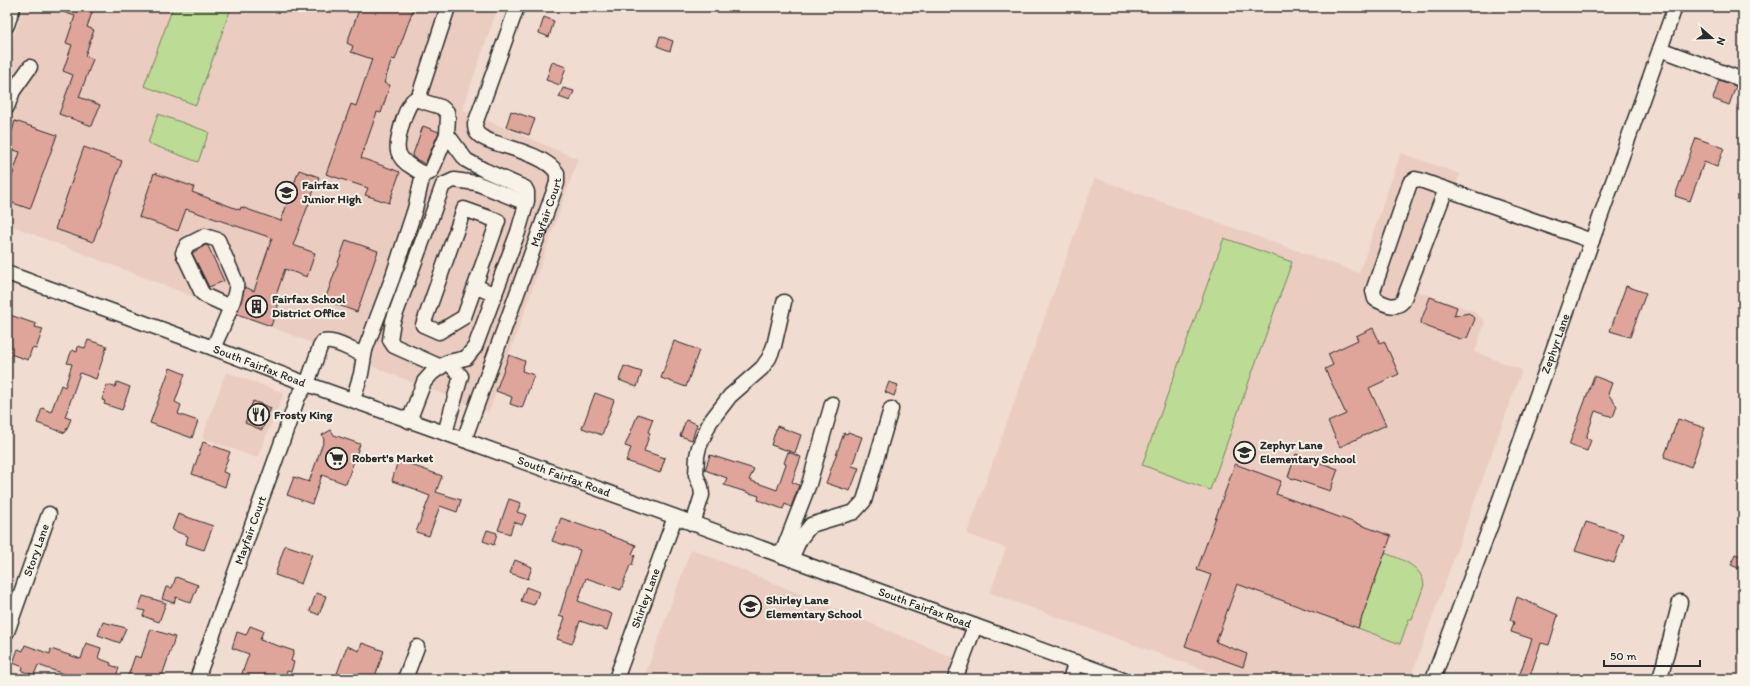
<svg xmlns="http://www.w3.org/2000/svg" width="1750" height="686" font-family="Itim,sans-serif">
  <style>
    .built { fill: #ebccc1 }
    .green { fill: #bcdb94; stroke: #748360 }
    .building { fill: #dfa59b; stroke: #2b2b2b }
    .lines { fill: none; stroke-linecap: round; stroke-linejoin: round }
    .minor-casing { stroke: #2b2b2b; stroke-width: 17 }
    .minor { stroke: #f7f3e8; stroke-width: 14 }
    .labels { text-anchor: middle; stroke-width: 4; stroke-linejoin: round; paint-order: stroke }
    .poi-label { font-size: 12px; font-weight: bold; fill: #2b2b2b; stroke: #f7f3e8; text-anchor: start }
    .street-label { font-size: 12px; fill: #2b2b2b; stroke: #f7f3e8 }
  </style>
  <rect width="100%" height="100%" fill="#f0dcd1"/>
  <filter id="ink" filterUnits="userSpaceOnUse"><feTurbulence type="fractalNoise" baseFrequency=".025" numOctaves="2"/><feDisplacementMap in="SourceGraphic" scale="8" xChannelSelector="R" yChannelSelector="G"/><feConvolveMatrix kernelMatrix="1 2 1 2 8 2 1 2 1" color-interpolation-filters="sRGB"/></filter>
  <g filter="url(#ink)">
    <g class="built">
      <path d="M24,7H498L462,110L578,159L489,412L7,224V55Z"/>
      <path d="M1401,153L1460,174L1417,291L1473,311L1485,322L1475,352L1522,370L1410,679H1230L990,593L1006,548L967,534L1095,178L1359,273Z"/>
      <path d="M226,372L284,393L257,458L202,438Z"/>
      <path d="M691,549L971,665L966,679H644Z"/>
    </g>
    <g class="green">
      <path d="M173,7H219L230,11L196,105L144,86Z"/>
      <path d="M158,114L209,132L198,162L148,143Z"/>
      <path d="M1224,238L1292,262L1210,490L1142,465Z"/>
      <path d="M1385,553C1401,559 1422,566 1424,585L1412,619H1409L1400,644L1358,628Z"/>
    </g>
    <g class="building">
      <path d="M52,7H94L87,27L94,30L85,56L93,59L79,97L100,105L92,126L59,114L73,75L63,71L72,45L66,43L75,16L52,8Z"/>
      <path d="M360,7H414L395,60L392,59L384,83L390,85L381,113L377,112L361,158L400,172L389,203L365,195L368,188L326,174L351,104L356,106L372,59L351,52L353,46L347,43Z"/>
      <path d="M544,17L554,21L549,37L539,33Z"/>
      <path d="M660,36L673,41L670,51L657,46Z"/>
      <path d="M552,62L566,67L560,85L546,80Z"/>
      <path d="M1719,80L1736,86L1729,105L1713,99Z"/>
      <path d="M563,88L574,91L570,101L559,97Z"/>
      <path d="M511,111L535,119L529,135L506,127Z"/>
      <path d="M15,121L57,135L30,209L7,201V192L20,152L7,148Z"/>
      <path d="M423,126L439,132L425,164L412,157Z"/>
      <path d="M1696,138L1724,148L1717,167L1704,162L1690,201L1675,196Z"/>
      <path d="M84,147L122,161L93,242L55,229Z"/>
      <path d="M299,170L319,177L293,245L315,253L307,277L285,269L275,298L280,300L271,326L237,314L245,287L254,291L272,238L186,209L178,231L139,217L154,173L194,187L192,192L240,210L241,207L281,221Z"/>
      <path d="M346,240L378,251L357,312L325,300Z"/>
      <path d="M206,245L208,246L224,281L209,287L192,253Z"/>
      <path d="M1626,286L1646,293L1630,337L1610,331Z"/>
      <path d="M1430,297L1457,307L1454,316L1469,313L1475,319L1467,338L1460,339L1420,324Z"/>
      <path d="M7,314L36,324L35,327L43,329L36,349L32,348L28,360L7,353Z"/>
      <path d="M1373,328L1380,343L1384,341L1399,374L1369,388L1386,425L1340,447L1328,422L1346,414L1325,369L1333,365L1328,354L1358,340L1356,336Z"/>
      <path d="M88,340L107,346L96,379L80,373L65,417L71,419L65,433L37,423L42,408L51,412L61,385L65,387L72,364L67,363L72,350L77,352L78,346L85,348Z"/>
      <path d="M674,341L699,350L686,387L661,378Z"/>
      <path d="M509,355L525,361L522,371L534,375L522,408L510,404L512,397L496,391Z"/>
      <path d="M624,366L642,372L637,387L619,380Z"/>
      <path d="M170,368L185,374L175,402L181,405L178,414L198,421L192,438L150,423Z"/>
      <path d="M1594,376L1612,383L1608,394L1617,406L1613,417L1595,411L1586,438L1591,440L1587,451L1569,445Z"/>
      <path d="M117,382L130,387L122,410L104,404L105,401L102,400L107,385L115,387Z"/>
      <path d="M889,382L898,385L894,396L885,392Z"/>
      <path d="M595,393L614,400L602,435L582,428Z"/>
      <path d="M253,401L271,408L262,430L245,423Z"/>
      <path d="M638,414L653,419L648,432L650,433L644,451L665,458L660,473L626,461L631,448L625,446Z"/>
      <path d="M1678,419L1705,428L1691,467L1664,457Z"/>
      <path d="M686,420L697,424L692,440L680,436Z"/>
      <path d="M777,426L801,435L795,453L771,445Z"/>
      <path d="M331,430L334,435L360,444L346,484L322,475L312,504L287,495L294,477L309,482L324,440L322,435Z"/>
      <path d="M848,432L862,437L852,466L859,468L850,491L826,483L844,433L847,434Z"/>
      <path d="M203,442L230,452L223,472L229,474L225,487L192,474Z"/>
      <path d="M788,452L801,457L792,482L799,485L791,507L785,504L783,509L758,500L759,496L724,485L727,478L705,470L710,455L754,469L749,480L777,490L786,464L784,463Z"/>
      <path d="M1296,454L1338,469L1330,491L1288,477Z"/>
      <path d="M398,460L442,476L436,492L461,500L457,512L440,506L429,536L416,532L430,496L417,491L418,490L392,481Z"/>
      <path d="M1235,464L1281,481L1276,494L1391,536L1358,628L1237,584L1216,642L1247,654L1243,667L1185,646L1211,575L1197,570Z"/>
      <path d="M509,499L521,503L517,512L526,515L522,525L514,522L510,534L498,530Z"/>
      <path d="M178,514L213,526L204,550L186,544L188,536L172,530Z"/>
      <path d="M561,518L636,545L632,554L635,555L632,565H630L621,590L586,578L578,601L612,614L607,630L580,621L572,644L557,639L565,618L559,616L580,550L552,541Z"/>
      <path d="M1586,522L1624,534L1614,563L1575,551Z"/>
      <path d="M487,530L497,533L494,545L483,541Z"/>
      <path d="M285,545L312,554L301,584L275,575Z"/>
      <path d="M1735,554L1743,557V570L1731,565Z"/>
      <path d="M515,560L532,567L528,579L510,573Z"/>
      <path d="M176,577L198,585L191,603L176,597L174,603L162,599L166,587L172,588Z"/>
      <path d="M526,587L539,592L534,605L521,601Z"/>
      <path d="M316,593L326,596L319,615L310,611Z"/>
      <path d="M143,596L166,603L159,622L143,616L145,611L138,609Z"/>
      <path d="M1517,597L1558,615L1549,645L1541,643L1529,679H1518L1532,639L1511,632L1514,622L1510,620Z"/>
      <path d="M103,622L126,628L120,643L98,635Z"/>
      <path d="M250,626L263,631L260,640L294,651L291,661L294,662L291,672L287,671L285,679L265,674L263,679H240L249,654L232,648L237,632L246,635Z"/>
      <path d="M151,629L175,637L161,679H138L128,676L135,656L141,658Z"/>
      <path d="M86,643L101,648L98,658L111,663L110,665L119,668L115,679H78L38,665L34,675L22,671L23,667L13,663L18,649L23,651L25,645L50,654L51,649L81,659Z"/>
      <path d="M362,643L384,651L374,679H335L347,646L359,651Z"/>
    </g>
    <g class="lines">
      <defs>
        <g id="minor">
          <path d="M7,25L13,7"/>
          <path d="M1660,49L1743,80"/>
          <path d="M415,99L441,107L447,112L448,117L447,134L432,170L429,173C421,174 418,171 412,167C405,163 400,159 398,151C396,141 406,103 415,99Z"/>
          <path d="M418,99L448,7"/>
          <path d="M7,107L13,91L30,67"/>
          <path d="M1446,189L1403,301C1395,310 1384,304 1375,299L1373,291L1410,183L1415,179L1420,180L1592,241"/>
          <path id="s1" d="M7,273L213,348L307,384L464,440L1121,679"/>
          <path d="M475,286L464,317L439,332L423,325L464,209L498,221L475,286L495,295"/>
          <path d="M213,348C219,334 239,295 236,282L218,240L205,236L187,245L183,253L202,293L206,296L230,307"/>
          <path d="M441,367L394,346L390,340L393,321L443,185L454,180L476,183L526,203"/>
          <path d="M353,400L361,374L365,350"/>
          <path d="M409,421L424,382L432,373L446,363"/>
          <path d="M445,433L461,376L448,362L466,358L475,347L518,232L527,201V192L525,188L484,170L466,160L447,134"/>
          <path id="s2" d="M464,440L557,183V173C547,157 514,149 496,143C490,141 482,139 477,133C475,130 475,127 475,124L517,7"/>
          <path d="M693,524L702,495L701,487L696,475L697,456L699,447L710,422L730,396L762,368L769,358L774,346L784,302"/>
          <path d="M781,556L809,484L832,404"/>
          <path d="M791,559L800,539L811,525L854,512L864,501L891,409"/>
          <path id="s3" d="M7,632L49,514"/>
          <path id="s4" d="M197,679L298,397L307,384L320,347L323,342C333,339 347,348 357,352L361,353L365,350L392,279L415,209L423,174"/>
          <path d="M405,679L417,647"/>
          <path id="s5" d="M616,679L675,517"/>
          <path d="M955,679L975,626"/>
          <path d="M1070,679L1076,662"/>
          <path id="s6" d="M1433,679L1493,519L1675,7"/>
          <path d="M1660,679L1680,602"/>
        </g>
      </defs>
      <use href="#minor" class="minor-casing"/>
      <use href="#minor" class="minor"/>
    </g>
  </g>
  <defs>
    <symbol id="school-ring" viewBox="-11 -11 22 22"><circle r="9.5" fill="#f7f3e8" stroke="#2b2b2b" stroke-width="1.5"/><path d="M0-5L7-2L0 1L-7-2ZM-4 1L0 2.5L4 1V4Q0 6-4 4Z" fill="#2b2b2b"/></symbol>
    <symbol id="building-ring" viewBox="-11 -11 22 22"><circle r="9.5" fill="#f7f3e8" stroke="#2b2b2b" stroke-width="1.5"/><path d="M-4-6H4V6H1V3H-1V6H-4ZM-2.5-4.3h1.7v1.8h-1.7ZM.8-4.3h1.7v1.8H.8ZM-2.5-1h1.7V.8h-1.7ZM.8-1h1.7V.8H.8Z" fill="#2b2b2b"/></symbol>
    <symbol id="restaurant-ring" viewBox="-11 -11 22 22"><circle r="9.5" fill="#f7f3e8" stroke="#2b2b2b" stroke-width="1.5"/><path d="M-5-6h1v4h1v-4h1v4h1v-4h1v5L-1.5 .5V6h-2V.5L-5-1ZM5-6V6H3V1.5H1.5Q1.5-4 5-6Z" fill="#2b2b2b"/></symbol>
    <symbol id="supermarket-ring" viewBox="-11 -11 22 22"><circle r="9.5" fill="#f7f3e8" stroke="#2b2b2b" stroke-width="1.5"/><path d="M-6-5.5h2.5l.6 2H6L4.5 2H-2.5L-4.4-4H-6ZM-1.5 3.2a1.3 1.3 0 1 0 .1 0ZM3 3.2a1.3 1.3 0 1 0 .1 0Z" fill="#2b2b2b"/></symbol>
  </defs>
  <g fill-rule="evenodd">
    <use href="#school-ring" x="274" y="180" width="25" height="25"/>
    <use href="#building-ring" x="244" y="294" width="25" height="25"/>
    <use href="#restaurant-ring" x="246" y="402" width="25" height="25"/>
    <use href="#school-ring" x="1232" y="440" width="25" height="25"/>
    <use href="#supermarket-ring" x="324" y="446" width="25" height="25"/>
    <use href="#school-ring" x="738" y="594" width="25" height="25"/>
  </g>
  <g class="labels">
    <g class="poi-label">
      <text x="302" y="189">Fairfax<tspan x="302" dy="14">Junior High</tspan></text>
      <text x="272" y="303">Fairfax School<tspan x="272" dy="14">District Office</tspan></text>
      <text x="274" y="419">Frosty King</text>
      <text x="1260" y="449">Zephyr Lane<tspan x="1260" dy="14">Elementary School</tspan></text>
      <text x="352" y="462">Robert's Market</text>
      <text x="766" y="604">Shirley Lane<tspan x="766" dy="14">Elementary School</tspan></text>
    </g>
    <g class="street-label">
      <text dy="4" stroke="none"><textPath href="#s2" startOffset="242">Mayfair Court</textPath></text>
      <text dy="4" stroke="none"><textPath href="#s6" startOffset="357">Zephyr Lane</textPath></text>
      <text dy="4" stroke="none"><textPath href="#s1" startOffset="269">South Fairfax Road</textPath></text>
      <text dy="4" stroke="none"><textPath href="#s1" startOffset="593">South Fairfax Road</textPath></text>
      <text dy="4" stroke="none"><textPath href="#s4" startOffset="158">Mayfair Court</textPath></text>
      <text dy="4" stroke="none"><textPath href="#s3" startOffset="87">Story Lane</textPath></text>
      <text dy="4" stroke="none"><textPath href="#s5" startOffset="86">Shirley Lane</textPath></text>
      <text dy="4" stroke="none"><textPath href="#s1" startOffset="977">South Fairfax Road</textPath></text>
    </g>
  </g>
  <rect width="1750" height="686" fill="none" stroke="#f7f3e8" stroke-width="24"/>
  <rect x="12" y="12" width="1726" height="662" fill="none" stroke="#2b2b2b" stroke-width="1.5" filter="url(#ink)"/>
  <g transform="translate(1712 38) rotate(110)" stroke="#f7f3e8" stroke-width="3" paint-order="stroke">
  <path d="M0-3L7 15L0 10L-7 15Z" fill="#2b2b2b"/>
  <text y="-6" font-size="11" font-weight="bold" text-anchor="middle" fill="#2b2b2b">N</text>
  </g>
  <path d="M1604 660v6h96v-6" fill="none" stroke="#2b2b2b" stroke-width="2"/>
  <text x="1610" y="660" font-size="12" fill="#2b2b2b" stroke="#f7f3e8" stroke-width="3" paint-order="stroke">50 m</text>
</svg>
